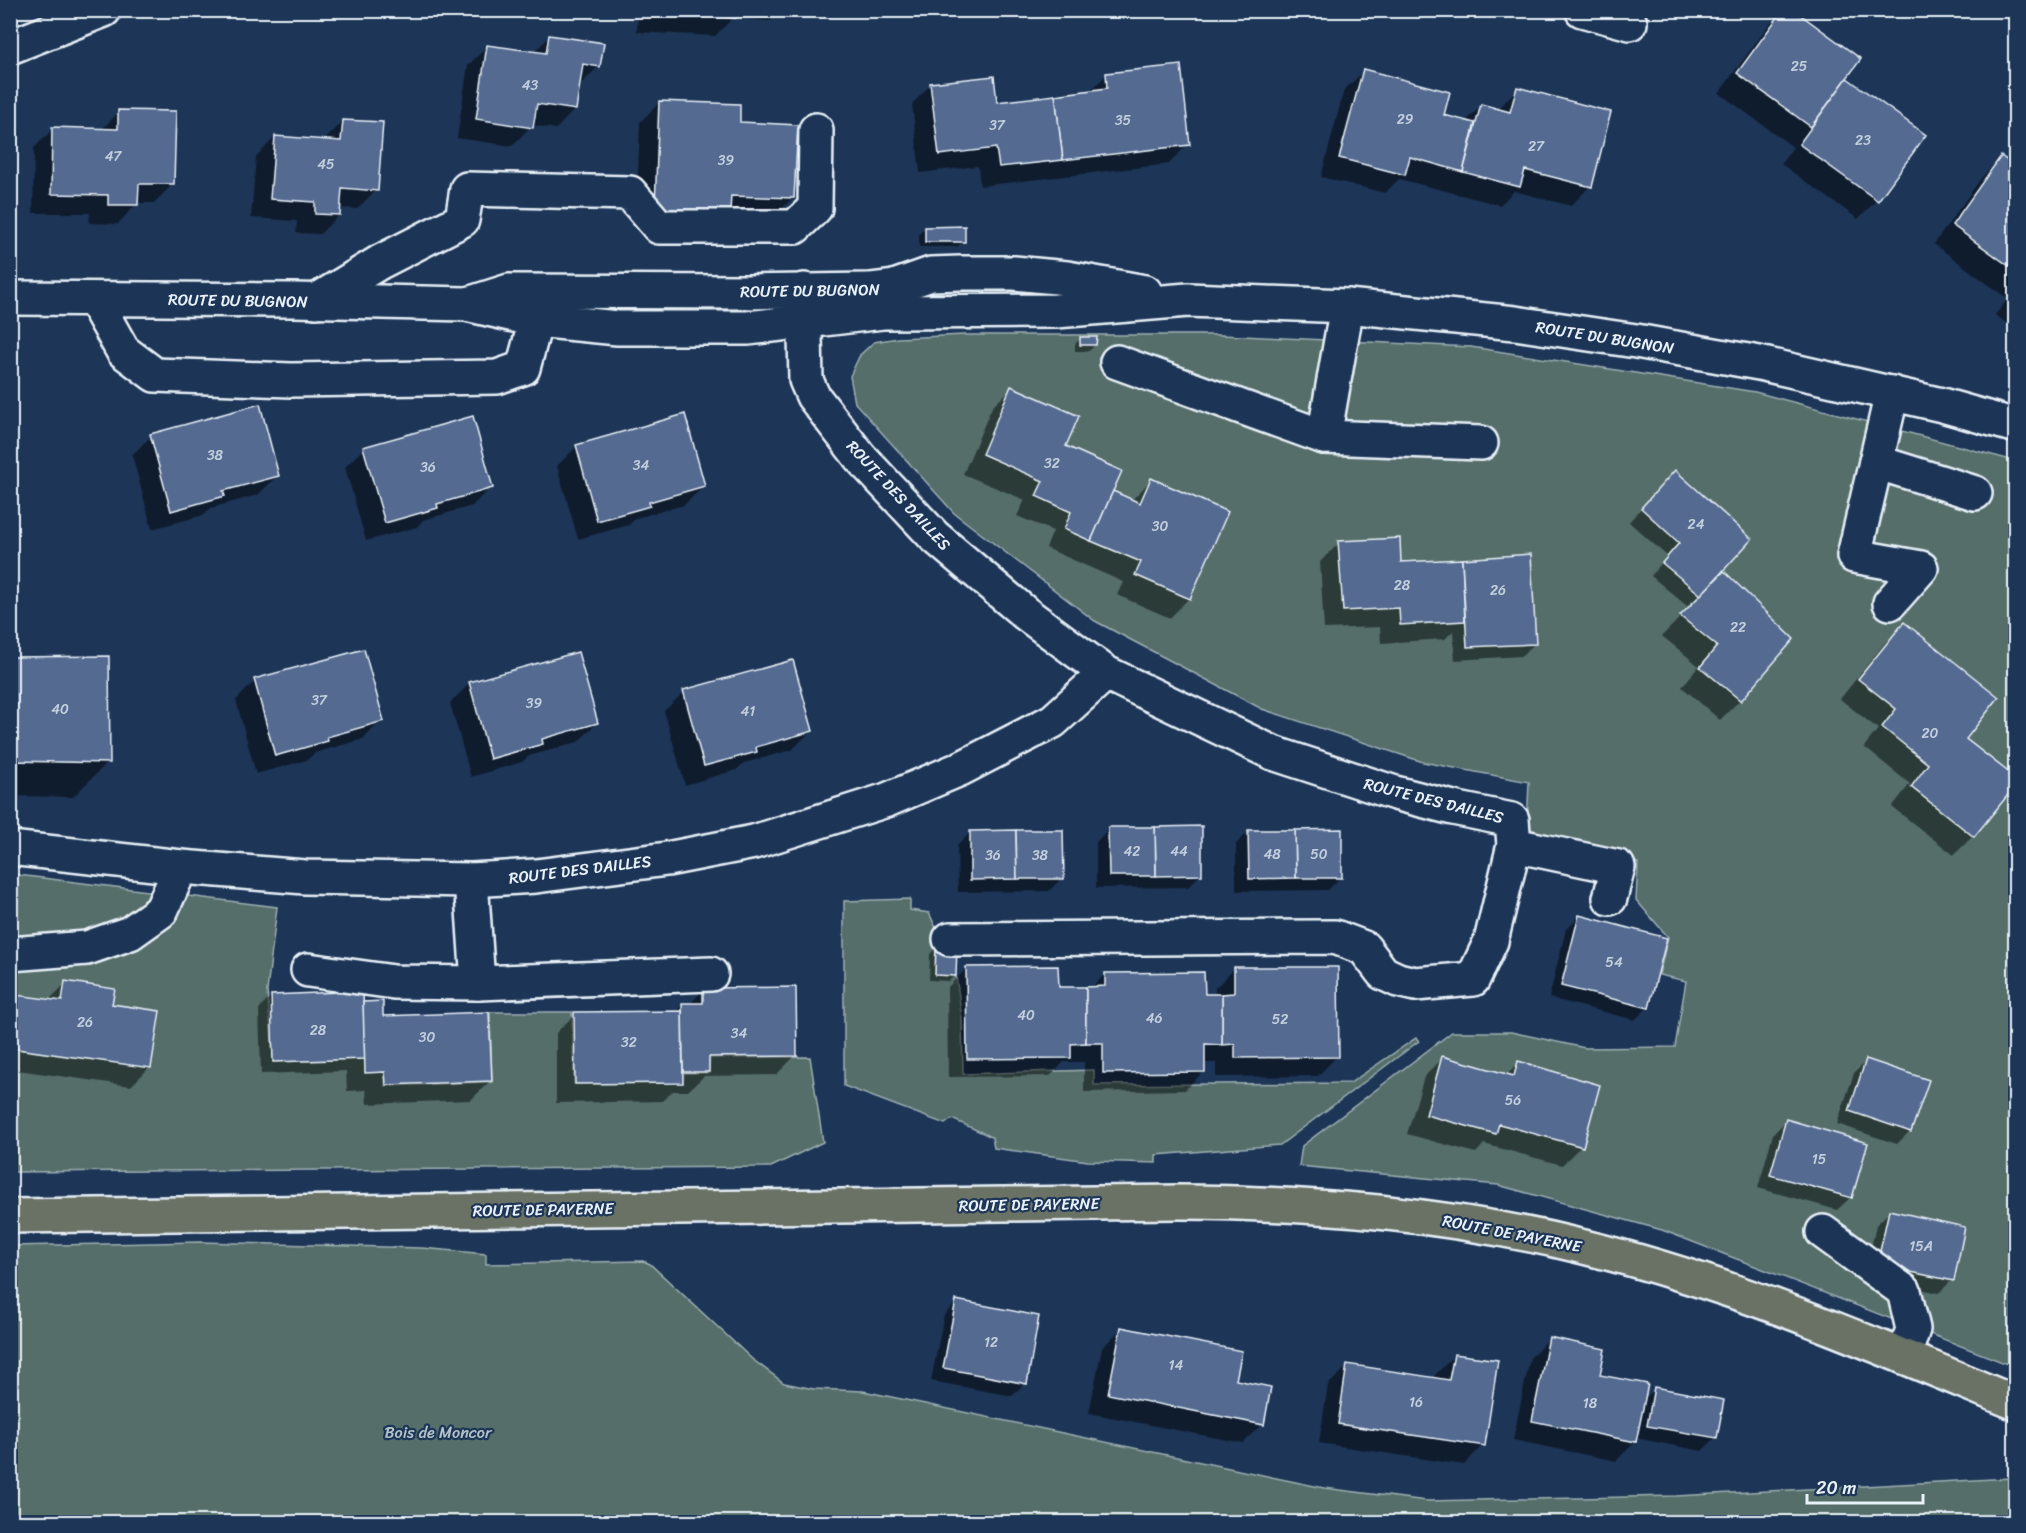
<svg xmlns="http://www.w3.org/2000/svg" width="2026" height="1533" font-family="Sriracha,sans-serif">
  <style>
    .green { fill: #546e6b; stroke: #9eb0b2; stroke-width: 1.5 }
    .shadow { fill: #0007 }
    .building { fill: #546b91; stroke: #e8f1f8; stroke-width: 1.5 }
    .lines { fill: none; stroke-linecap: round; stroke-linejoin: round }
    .minor-casing { stroke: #e8f1f8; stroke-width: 38 }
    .major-casing { stroke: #e8f1f8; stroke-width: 38 }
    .minor { stroke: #1d3557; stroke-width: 33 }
    .major { stroke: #6b7165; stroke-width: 33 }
    .labels { text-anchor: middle; stroke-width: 4.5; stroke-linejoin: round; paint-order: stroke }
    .number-label { font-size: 14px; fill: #c3d0de }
    .street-label { font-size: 16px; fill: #e8f1f8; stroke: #1d3557 }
    .park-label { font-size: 16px; fill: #b4c3c7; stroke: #1d3557 }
  </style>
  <rect width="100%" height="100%" fill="#1d3557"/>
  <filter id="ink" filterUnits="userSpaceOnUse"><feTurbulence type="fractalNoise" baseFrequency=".0167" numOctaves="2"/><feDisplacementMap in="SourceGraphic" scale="12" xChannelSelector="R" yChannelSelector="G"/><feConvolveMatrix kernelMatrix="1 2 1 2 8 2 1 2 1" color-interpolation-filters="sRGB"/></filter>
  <g filter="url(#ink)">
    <g class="green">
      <path d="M965,335H1221L1471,347L1755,392L2015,461V1367L1662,1230L1498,1185L1299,1166L1302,1146L1452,1032H1511L1585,1048L1675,1047L1686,981L1659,975L1668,937L1636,900L1638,863L1527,828L1529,782L1423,762L1262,709L1095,621L954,513L855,403L850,376L860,355L874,342L898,338Z"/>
      <path d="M10,874L277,907L267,991L274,1062L365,1059L366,1072H385V1086L492,1082L490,1012H572L574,1084L683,1083L684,1073H709L710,1058L810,1057L823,1142L771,1167L11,1172Z"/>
      <path d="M910,899V910L929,913L936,928L935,975L956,976L962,1019L963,1074L1094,1070V1085L1350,1083L1416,1038L1419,1041L1280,1145L1156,1155V1163L1088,1161L994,1148L992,1137L952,1119L945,1124L844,1086V901Z"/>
      <path d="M200,1242L422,1248L486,1254V1264L643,1261L650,1264L752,1359L784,1383L814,1389L863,1391L1324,1488L1427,1501L1676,1496L2012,1478H2015V1522H11V1246Z"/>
    </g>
    <g class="shadow">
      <path d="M638,10H780L770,21L733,18L715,36L637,32Z"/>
      <path d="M1783,10L1845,78L1877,200L1858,219L1781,164L1793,147L1719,93L1768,26Z"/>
      <path d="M549,37L599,66L579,86L575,109L556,129L532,125L512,146L457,138L468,65L488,46L533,53Z"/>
      <path d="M1364,71L1442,116L1465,122L1481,106L1497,110L1517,89L1590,186L1571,206L1514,191L1500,205L1399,179L1385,193L1321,177L1344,90Z"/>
      <path d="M1106,75L1188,144L1169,164L980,186L978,166L920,173L912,104L931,84L996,103L1089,92Z"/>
      <path d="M660,102L738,123L793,198L773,217L710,229L636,226L640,122Z"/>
      <path d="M119,112L173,184L154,203H137L118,224L89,223L90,213H33L34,148L53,129L101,130Z"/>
      <path d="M343,121L376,190L357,209L339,208V215L320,234L296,233L297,221L251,218L256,157L275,137L324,141Z"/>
      <path d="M2001,158L2016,169V330L1995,315L2008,299L1934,244L1982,177Z"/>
      <path d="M925,228L963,241L957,247H919V234Z"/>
      <path d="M1081,338L1095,345L1089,351H1075V344Z"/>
      <path d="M1012,388L1064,447L1111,492L1131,501L1151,480L1189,598L1170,618L1117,595L1123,582L1046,548L1053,531L1017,516L1025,500L963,474L992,407Z"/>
      <path d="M151,436L278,475L258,495L211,508L204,515L152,529L132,455Z"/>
      <path d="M577,446L704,486L684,505L636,518L629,525L578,539L557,466Z"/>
      <path d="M364,448L491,487L472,506L423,520L417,527L366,541L345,467Z"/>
      <path d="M1662,484L1700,594L1687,606L1651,576L1667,556L1629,522Z"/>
      <path d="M1339,543L1400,563L1530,556L1535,643L1522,656L1455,660L1453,631L1445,639L1381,643L1380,627L1324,629L1320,562Z"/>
      <path d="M1724,573L1792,639L1740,700L1720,720L1682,687L1699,666L1662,636Z"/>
      <path d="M1904,624L1964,739L1973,836L1954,855L1892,807L1910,784L1864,747L1878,729L1840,699L1885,643Z"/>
      <path d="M10,658L108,762L73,797L10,796Z"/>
      <path d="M255,681L382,720L363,739L315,753L307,760L256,774L236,700Z"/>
      <path d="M469,684L597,723L578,742L529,756L522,762L471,777L450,703Z"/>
      <path d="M684,692L811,731L792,750L744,763L736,770L685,785L664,711Z"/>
      <path d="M1109,829L1201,874L1188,887L1096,888V842Z"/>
      <path d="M1249,831L1341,877L1328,890L1236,891V844Z"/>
      <path d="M970,833L1062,878L1049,891L958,892L957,846Z"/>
      <path d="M1579,917L1648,1007L1635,1020L1549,998L1566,929Z"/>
      <path d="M936,948L955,975L949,981L929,980L930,954Z"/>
      <path d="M967,968L1057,988H1091L1105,974L1203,995H1215V988L1235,968L1337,1056L1318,1076L1216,1077V1063H1204V1071L1185,1090L1084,1092V1062H1064L1050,1076L948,1077L947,988Z"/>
      <path d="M66,983L110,1005L150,1067L131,1086L10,1069V1003L17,996L48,1001Z"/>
      <path d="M703,990L795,1056L776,1075L704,1076L688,1091H673L662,1101L556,1103V1033L575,1014L675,1012L683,1005H689Z"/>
      <path d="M271,996L362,1004L382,1018L490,1081L471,1100L367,1104L366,1090L347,1091L346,1071L261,1074L259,1009Z"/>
      <path d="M1443,1058L1506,1076L1518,1063L1581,1146L1562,1165L1484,1144L1476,1153L1407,1134L1424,1077Z"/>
      <path d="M1867,1061L1927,1081L1909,1132L1897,1144L1837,1124L1854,1073Z"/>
      <path d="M1786,1121L1866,1144L1850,1198L1837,1210L1758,1188L1773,1134Z"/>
      <path d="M1889,1212L1952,1280L1939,1293L1865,1277L1876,1225Z"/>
      <path d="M957,1302L1025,1383L1012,1396L931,1381L944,1315Z"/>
      <path d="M1121,1329L1235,1381L1262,1424L1243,1443L1089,1413L1102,1348Z"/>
      <path d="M1549,1339L1598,1376L1643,1400L1655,1389L1722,1401L1715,1438L1702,1451L1635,1438V1442L1616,1461L1513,1440L1530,1358Z"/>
      <path d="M1454,1356L1483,1445L1464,1465L1319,1443L1328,1385L1348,1366L1434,1379L1435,1375Z"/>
    </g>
    <g class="building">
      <path d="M656,10H736V18L656,13Z"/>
      <path d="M1783,10H1794L1861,59L1811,127L1737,73Z"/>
      <path d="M549,35L604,43L600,67L583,64L576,110L537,104L533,128L476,119L487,45L546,53Z"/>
      <path d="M1181,65L1190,145L1063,160L1055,95L1107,88L1106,73Z"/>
      <path d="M1363,69L1450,92L1444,115L1475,123L1463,172L1410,157L1405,175L1339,158Z"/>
      <path d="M994,76L997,102L1055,95L1063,160L999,167L996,148L939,155L930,83Z"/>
      <path d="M1847,78L1926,135L1878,201L1799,144Z"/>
      <path d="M1517,87L1611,112L1592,187L1525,170L1520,187L1463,172L1481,104L1510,112Z"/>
      <path d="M659,101L740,104V122L798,125L794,198L731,196L730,211L655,208Z"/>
      <path d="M118,110L176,111L174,184H139L138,205H108V195L51,194L52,127L118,129Z"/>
      <path d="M343,120L383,122L378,191L342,188L340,215L315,214V202L270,199L275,136L341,141Z"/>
      <path d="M2001,156L2016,167V271L1952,225Z"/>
      <path d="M965,226V242H925V227Z"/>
      <path d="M1080,337H1097L1096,345H1080Z"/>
      <path d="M1011,386L1079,416L1066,446L1122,471L1091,541L1064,529L1071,512L1036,496L1043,481L982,454Z"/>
      <path d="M260,404L279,476L223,491L225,496L171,511L150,434Z"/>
      <path d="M685,414L705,486L649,502L650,506L597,521L576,445Z"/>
      <path d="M473,416L493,488L437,504L438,508L385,523L363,447Z"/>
      <path d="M1675,470L1752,539L1701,595L1662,563L1679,543L1641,508Z"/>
      <path d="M1151,478L1228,512L1190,599L1135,575L1141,562L1091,541L1113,491L1140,503Z"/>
      <path d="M1400,538L1401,562L1462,559L1465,621L1400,625L1399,608L1343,611L1338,541Z"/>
      <path d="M1531,554L1536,644L1467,647L1462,559Z"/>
      <path d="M1724,571L1794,639L1741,701L1700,667L1717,646L1680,616Z"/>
      <path d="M1904,622L1999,697L1966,739L2016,778V785L1974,837L1911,787L1928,764L1882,727L1896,709L1858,679Z"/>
      <path d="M364,649L384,721L327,737L328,741L275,756L254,679Z"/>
      <path d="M578,652L598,723L542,739L543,744L490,759L469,682Z"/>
      <path d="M109,656L110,763L10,761V657Z"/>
      <path d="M793,660L813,731L756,747L757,752L704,766L683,690Z"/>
      <path d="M1202,826V875L1156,876L1155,827Z"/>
      <path d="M1108,827H1155L1156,876H1109Z"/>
      <path d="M1342,829V878H1296L1295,830Z"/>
      <path d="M1016,830L1017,879L970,880V831Z"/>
      <path d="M1016,830H1063L1064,879H1017Z"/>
      <path d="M1248,830H1295L1296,878L1249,879Z"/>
      <path d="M1579,915L1667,938L1649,1008L1561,986Z"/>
      <path d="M936,946L957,947L956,976L935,975Z"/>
      <path d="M1058,966L1059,987H1086V1043L1071,1044V1058L967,1059L966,967Z"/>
      <path d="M1234,967H1338L1339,1057L1235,1058V1044L1222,1045V994L1234,993Z"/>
      <path d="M1204,972L1205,994H1222V1045L1205,1044V1072L1103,1073V1043H1086V987L1105,986V973Z"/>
      <path d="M65,981L115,989L112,1004L160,1011L151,1068L10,1048L16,995L62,1001Z"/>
      <path d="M796,987L797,1056L709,1057V1072H683L682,1003H703V988Z"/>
      <path d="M363,991L365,1059L273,1062L271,995Z"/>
      <path d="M383,1001V1016L489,1012L492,1081L386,1085L385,1072L365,1073L363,1002Z"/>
      <path d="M682,1011L683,1083L575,1084L574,1012Z"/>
      <path d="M1442,1056L1514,1076L1518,1061L1600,1085L1583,1147L1499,1124L1496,1134L1426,1115Z"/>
      <path d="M1866,1059L1929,1080L1911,1132L1849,1111Z"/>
      <path d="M1786,1119L1868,1143L1852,1198L1770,1175Z"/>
      <path d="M1889,1210L1965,1227L1954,1281L1877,1265Z"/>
      <path d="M956,1300L1039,1316L1027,1384L943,1368Z"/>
      <path d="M1121,1327L1242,1351L1236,1380L1271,1387L1264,1425L1108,1394Z"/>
      <path d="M1549,1337L1605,1349L1600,1375L1648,1384L1636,1442L1532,1421Z"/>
      <path d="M1454,1354L1498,1360L1485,1446L1338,1424L1347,1364L1449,1380Z"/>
      <path d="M1654,1387L1724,1400L1717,1438L1647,1426Z"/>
    </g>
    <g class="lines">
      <defs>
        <g id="minor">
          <path d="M1582,10L1630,23"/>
          <path d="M10,47L104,10"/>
          <path d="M804,290L806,380L813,396L860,457L934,536L1025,613L1106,673L1273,753L1395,793L1453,808L1512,820L1514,845L1491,941L1473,979L1415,984L1398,980L1383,973L1364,948L1335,937L950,939"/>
          <path d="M10,298L294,300L466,304L536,320L618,328H748L883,312L1056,311L1188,300L1347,306L1515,323L1636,341L1759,363L1942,405L2016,426"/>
          <path d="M94,299L123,351L155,375L291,380L497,377L523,368L536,320"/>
          <path d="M316,301L380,262L462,220L467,189L630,193L659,227H795L815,208L816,130"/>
          <path d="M468,304L509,291L747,292L870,290L894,287L931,274L961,273H1014L1067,278L1145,292"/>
          <path d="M1347,306L1324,437L1481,443"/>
          <path d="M1117,362L1324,437"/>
          <path d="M1876,462L1975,493"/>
          <path d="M1890,603L1921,568L1854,556L1892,393"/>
          <path d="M1514,845L1618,867L1610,898"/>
          <path d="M10,848L181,867L305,877L471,880L536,876L667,859L754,842L887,800L960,769L1053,721L1106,673"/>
          <path d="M471,880L478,983L711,974"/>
          <path d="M10,954L87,948L130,933L161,911L181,867"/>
          <path d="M308,970L394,982L478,983"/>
          <path d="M1823,1232L1904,1291L1913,1329L1904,1357"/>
        </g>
        <path id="major" d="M10,1216L1179,1202C1316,1203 1451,1214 1584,1247C1733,1283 1875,1345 2016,1403"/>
      </defs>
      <use href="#minor" class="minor-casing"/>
      <use href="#major" class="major-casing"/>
      <use href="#minor" class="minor"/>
      <use href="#major" class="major"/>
    </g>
  </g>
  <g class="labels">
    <g class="number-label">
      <text x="1799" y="71">25</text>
      <text x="530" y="90">43</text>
      <text x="1405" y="124">29</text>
      <text x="1123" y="125">35</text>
      <text x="997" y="130">37</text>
      <text x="1863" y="145">23</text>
      <text x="1536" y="151">27</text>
      <text x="113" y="161">47</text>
      <text x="726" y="165">39</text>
      <text x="326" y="169">45</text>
      <text x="215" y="460">38</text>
      <text x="1052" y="468">32</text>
      <text x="641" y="470">34</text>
      <text x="428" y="472">36</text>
      <text x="1696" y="529">24</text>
      <text x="1160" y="531">30</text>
      <text x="1402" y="590">28</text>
      <text x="1498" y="595">26</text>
      <text x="1738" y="632">22</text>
      <text x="319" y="705">37</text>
      <text x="534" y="708">39</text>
      <text x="60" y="714">40</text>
      <text x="748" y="716">41</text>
      <text x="1930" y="738">20</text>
      <text x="1132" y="856">42</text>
      <text x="1179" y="856">44</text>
      <text x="1272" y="859">48</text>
      <text x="1319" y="859">50</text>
      <text x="993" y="860">36</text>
      <text x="1040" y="860">38</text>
      <text x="1614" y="967">54</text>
      <text x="1026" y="1020">40</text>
      <text x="1154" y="1023">46</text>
      <text x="1280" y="1024">52</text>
      <text x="85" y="1027">26</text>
      <text x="318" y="1035">28</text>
      <text x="739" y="1038">34</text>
      <text x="427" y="1042">30</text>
      <text x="629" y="1047">32</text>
      <text x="1513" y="1105">56</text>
      <text x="1819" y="1164">15</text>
      <text x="1921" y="1251">15A</text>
      <text x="991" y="1347">12</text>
      <text x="1176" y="1370">14</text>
      <text x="1416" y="1407">16</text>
      <text x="1590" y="1408">18</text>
    </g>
    <g class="street-label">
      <text transform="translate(810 290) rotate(-1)" y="6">ROUTE DU BUGNON</text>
      <text transform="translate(238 300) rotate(1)" y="6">ROUTE DU BUGNON</text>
      <text transform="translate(1605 337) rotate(9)" y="6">ROUTE DU BUGNON</text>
      <text transform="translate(899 495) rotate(47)" y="6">ROUTE DES DAILLES</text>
      <text transform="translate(1434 800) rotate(14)" y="6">ROUTE DES DAILLES</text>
      <text transform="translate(580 869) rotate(-7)" y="6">ROUTE DES DAILLES</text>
      <text transform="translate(1029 1204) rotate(-1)" y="6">ROUTE DE PAYERNE</text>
      <text transform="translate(543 1209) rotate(-1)" y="6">ROUTE DE PAYERNE</text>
      <text transform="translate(1512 1233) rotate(11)" y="6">ROUTE DE PAYERNE</text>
    </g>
    <g class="park-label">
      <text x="438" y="1438">Bois de Moncor</text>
    </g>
  </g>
  <rect width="2026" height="1533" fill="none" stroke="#1d3557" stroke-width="36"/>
  <rect x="18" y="18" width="1990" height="1497" fill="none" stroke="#e8f1f8" stroke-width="2" filter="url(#ink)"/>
  <path d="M1807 1494v9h116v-9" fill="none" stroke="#e8f1f8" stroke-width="3"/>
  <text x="1816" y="1494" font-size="18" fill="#e8f1f8" stroke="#1d3557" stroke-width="4.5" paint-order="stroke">20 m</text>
</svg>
